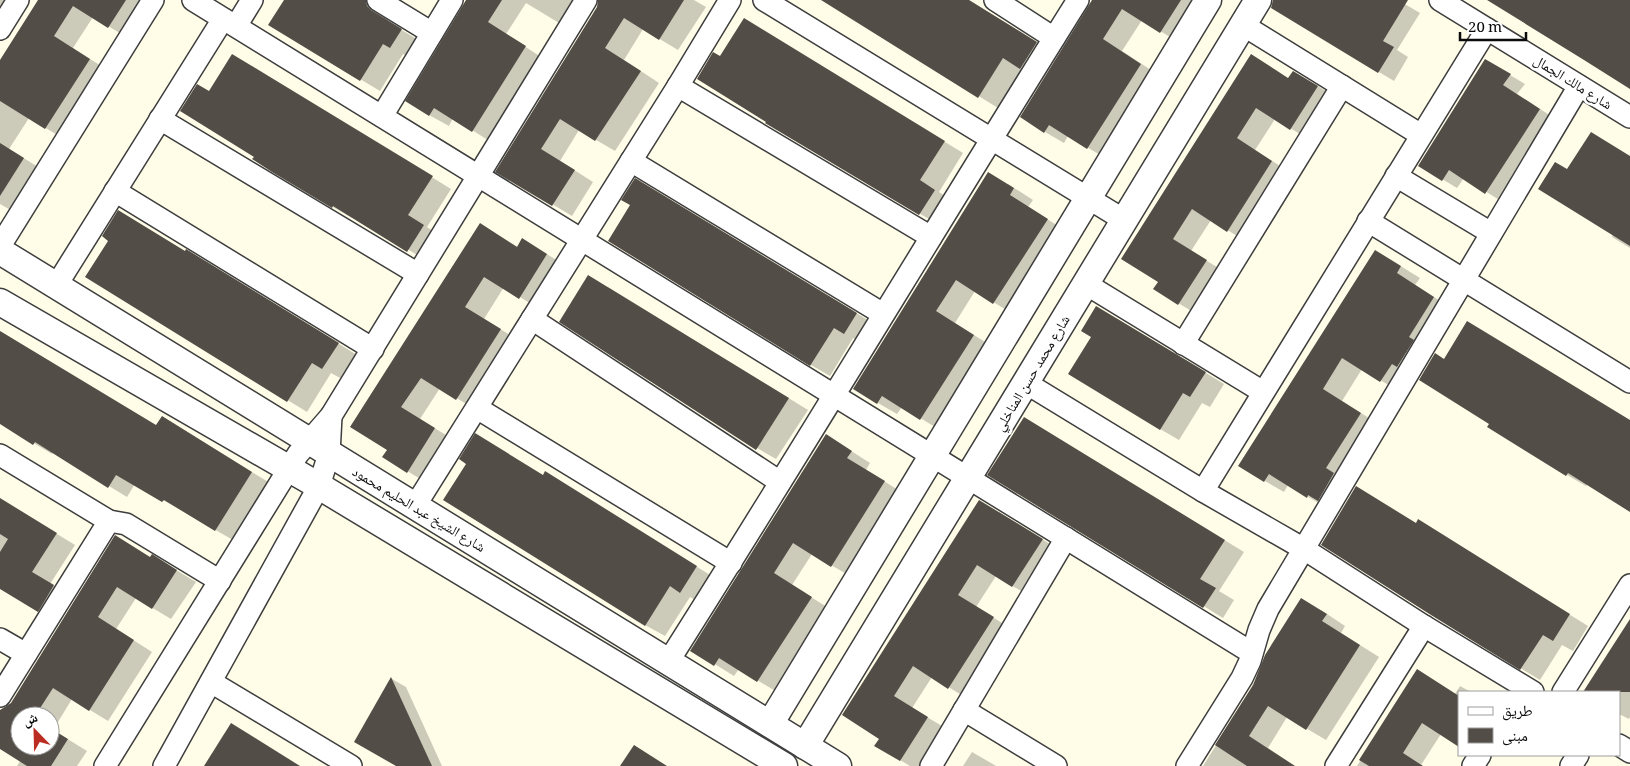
<svg xmlns="http://www.w3.org/2000/svg" width="1630" height="766" font-family="Georgia,'Noto Naskh Arabic',serif">
  <style>
    .shadow { fill: #0003; fill-rule: evenodd }
    .building { fill: #534d47 }
    .lines { fill: none; stroke-linecap: round; stroke-linejoin: round }
    .minor-casing { stroke: #3e3e3e; stroke-width: 24 }
    .tertiary-casing { stroke: #3e3e3e; stroke-width: 29 }
    .minor { stroke: #fff; stroke-width: 21 }
    .tertiary { stroke: #fff; stroke-width: 26 }
    .labels { text-anchor: middle; stroke-width: 5; stroke-linejoin: round; paint-order: stroke }
    .street-label { font-size: 14px; fill: #0b0b0b; stroke: #fff }
  </style>
  <rect width="100%" height="100%" fill="#fffde8"/>
  <g class="shadow">
    <path d="M0,0H9L0,14Z"/>
    <path d="M39,0H152L128,38L93,17L73,48L109,71L64,139L29,118L9,149L43,170L16,213L0,204V62Z"/>
    <path d="M285,0H367L385,11L386,18L390,23L420,41L410,58L403,54L380,91L360,79Z"/>
    <path d="M468,0H581L564,26L526,3L506,34L544,59L491,142L453,118L449,126L429,115Z"/>
    <path d="M599,0H694L706,7L678,50L643,29L624,60L659,83L615,151L579,130L560,161L593,182L572,216L497,171L598,7Z"/>
    <path d="M823,0H969L1055,54L1023,69L998,108Z"/>
    <path d="M1095,0H1207L1180,43L1142,20L1122,51L1160,76L1107,159L1068,136L1064,143L1045,132Z"/>
    <path d="M1277,0H1398L1420,13L1397,50L1408,57L1394,81L1272,8Z"/>
    <path d="M764,31L963,153L939,192L954,202L939,225L767,123L768,121L721,57Z"/>
    <path d="M1251,56L1289,79L1313,83L1337,98L1310,140L1275,119L1255,150L1291,173L1247,242L1211,220L1191,251L1225,272L1198,315L1155,289L1160,281L1123,258Z"/>
    <path d="M252,66L451,189L427,227L442,237L427,261L353,216L352,218L333,207L256,156Z"/>
    <path d="M1500,69L1525,84L1517,94L1554,118L1501,201L1464,178L1457,188L1442,179Z"/>
    <path d="M1630,157V248L1612,237Z"/>
    <path d="M1008,184L1033,200L1028,207L1066,231L1013,314L975,291L955,323L993,347L940,430L902,407L897,414L878,403Z"/>
    <path d="M655,191L876,325L864,344L853,338L830,376L811,365L632,205Z"/>
    <path d="M480,224L518,247L542,251L566,266L539,309L504,287L484,319L520,341L476,410L440,388L420,419L454,440L427,483L384,457L388,450L351,426Z"/>
    <path d="M1376,251L1420,278L1415,285L1453,309L1400,392L1362,369L1342,401L1380,425L1327,508L1288,485L1284,492L1265,481Z"/>
    <path d="M186,252L206,262L357,355L342,379L331,373L307,412L87,276Z"/>
    <path d="M608,287L808,410L776,459L757,448Z"/>
    <path d="M1116,318L1224,384L1210,407L1202,403L1179,440L1160,429Z"/>
    <path d="M0,331L157,427L180,428L270,483L233,540L135,484L127,497L53,452L52,454L0,423Z"/>
    <path d="M1444,360L1630,421V510L1588,484L1586,486L1567,475L1489,427L1491,424Z"/>
    <path d="M1044,430L1244,552L1219,591L1234,600L1223,618L989,475Z"/>
    <path d="M845,447L870,463L866,470L903,493L850,576L812,554L792,585L830,609L777,692L739,669L734,676L692,650Z"/>
    <path d="M468,464L543,476L564,484L715,578L700,603L690,597L665,636L645,625Z"/>
    <path d="M0,499L75,545L50,584L73,597L57,622L0,587Z"/>
    <path d="M999,512L1061,551L1031,597L996,576L976,607L1012,629L968,699L932,677L912,708L947,729L923,766H910L900,760L881,738L844,715Z"/>
    <path d="M1416,524L1437,532L1588,626L1573,651L1562,645L1540,680L1431,614Z"/>
    <path d="M115,537L151,558L171,567L196,582L171,619L136,598L116,629L152,652L108,721L72,699L53,730L87,751L77,766H17L21,760L0,747V712L12,703ZM20,716H50V746H20Z"/>
    <path d="M1321,610L1345,626L1341,633L1379,657L1326,740L1287,717L1268,748L1295,766H1203L1254,685Z"/>
    <path d="M1630,621V717L1629,719L1619,714V692H1585Z"/>
    <path d="M1417,671L1455,694L1460,686L1471,692H1459V745L1441,734L1421,765L1423,766H1357Z"/>
    <path d="M392,679L406,687L442,766H398Z"/>
    <path d="M972,752L991,763L996,766H963Z"/>
  </g>
  <g class="building">
    <path d="M38,0H126L108,28L73,6L54,36L90,59L45,129L0,101V60Z"/>
    <path d="M284,0H366L367,6L371,10L402,29L390,48L383,44L360,81L268,25Z"/>
    <path d="M466,0H502L488,22L526,46L472,132L434,108L429,116L405,101Z"/>
    <path d="M598,0H684L659,40L624,18L605,48L641,71L595,141L560,119L541,149L575,170L552,206L495,172L597,7Z"/>
    <path d="M821,0H969L1037,42L1020,69L1003,58L978,98Z"/>
    <path d="M1092,0H1181L1160,33L1122,9L1103,39L1141,64L1087,149L1049,125L1044,133L1020,117Z"/>
    <path d="M1273,0H1408L1383,41L1394,47L1378,73L1271,8Z"/>
    <path d="M1487,0H1630V89L1584,60Z"/>
    <path d="M744,18L945,141L920,180L935,190L919,215L765,123L766,122L697,79L713,52L720,56Z"/>
    <path d="M232,54L433,176L408,215L424,225L407,252L333,206L332,208L272,172L252,159L254,157L180,111L197,84L209,91Z"/>
    <path d="M1251,54L1288,78L1293,71L1318,86L1290,130L1256,108L1237,138L1272,161L1227,232L1192,209L1173,239L1207,260L1178,305L1153,289L1158,282L1121,259Z"/>
    <path d="M1485,59L1511,74L1503,85L1540,109L1485,194L1449,170L1442,181L1418,166Z"/>
    <path d="M1591,132L1630,156V246L1538,189L1555,162L1567,169Z"/>
    <path d="M0,143L24,158L0,196Z"/>
    <path d="M988,172L1014,188L1010,195L1048,219L993,304L956,280L936,311L974,335L920,420L882,396L877,404L853,389Z"/>
    <path d="M635,178L857,313L844,334L834,328L810,366L608,241L630,205L621,200Z"/>
    <path d="M118,210L185,251L186,249L339,343L322,369L312,363L287,402L85,277L108,241L102,236Z"/>
    <path d="M480,223L517,247L522,238L547,254L519,299L484,277L465,307L501,329L456,400L421,378L401,407L435,428L407,473L382,457L387,450L350,427Z"/>
    <path d="M1375,250L1401,266L1397,273L1434,297L1409,337L1414,340L1397,367L1392,364L1380,382L1342,358L1323,389L1361,413L1326,468L1334,473L1318,501L1308,495L1307,498L1269,474L1264,482L1238,466Z"/>
    <path d="M588,275L789,398L756,450L559,322Z"/>
    <path d="M1096,306L1206,372L1190,397L1183,393L1160,430L1068,374L1091,337L1081,331Z"/>
    <path d="M1467,321L1630,420V512L1568,473L1566,476L1487,427L1489,424L1419,380L1435,353L1444,359Z"/>
    <path d="M0,331L156,425L162,416L252,472L215,531L164,500L162,502L116,475L108,488L35,442L33,445L0,424Z"/>
    <path d="M1024,417L1225,540L1200,579L1216,588L1203,608L987,475Z"/>
    <path d="M475,433L543,475L545,471L697,566L680,593L670,586L645,626L443,500L466,464L459,459Z"/>
    <path d="M826,434L852,451L847,458L885,481L831,567L793,543L774,573L812,597L757,682L719,658L714,666L690,651Z"/>
    <path d="M1356,486L1416,523L1418,519L1570,614L1553,641L1543,635L1520,670L1431,615L1321,545Z"/>
    <path d="M0,498L57,533L32,572L54,585L38,612L0,589V552L8,539L0,534Z"/>
    <path d="M979,500L1043,539L1012,587L977,565L958,595L994,617L948,689L913,666L894,696L928,717L900,761L874,746L879,739L842,715Z"/>
    <path d="M115,535L150,557L152,554L177,570L152,609L117,587L98,617L134,640L89,711L53,688L35,716H20V746H50V728L68,739L51,766H27L0,749V710L11,703Z"/>
    <path d="M1301,598L1327,614L1322,621L1360,645L1306,730L1268,706L1249,736L1295,766H1247L1215,745L1253,685L1265,655Z"/>
    <path d="M1630,619V692H1583Z"/>
    <path d="M1417,669L1459,696V747L1422,723L1403,753L1423,766H1369L1359,760Z"/>
    <path d="M391,677L432,766H396L354,742Z"/>
    <path d="M231,723L300,766H204Z"/>
    <path d="M634,745L667,766H620Z"/>
  </g>
  <g class="lines">
    <defs>
      <g id="minor">
        <path d="M193,0L1252,653"/>
        <path d="M378,0L432,33"/>
        <path d="M764,0L1124,220"/>
        <path d="M995,0L1054,38"/>
        <path d="M1440,0L1630,117"/>
        <path d="M1243,25L1421,135"/>
        <path d="M236,26L252,0"/>
        <path d="M0,29L18,0"/>
        <path d="M678,86L931,237"/>
        <path d="M382,116L452,0"/>
        <path d="M160,119L418,274"/>
        <path d="M631,161L883,314"/>
        <path d="M1396,176L1491,233"/>
        <path d="M115,191L373,349"/>
        <path d="M1368,221L1630,382"/>
        <path d="M0,246L153,0"/>
        <path d="M1086,284L1263,392"/>
        <path d="M56,286L223,19"/>
        <path d="M532,319L780,482"/>
        <path d="M1183,344L1342,86"/>
        <path d="M1026,383L1203,491L1304,549L1424,626L1533,692"/>
        <path d="M477,408L731,563"/>
        <path d="M0,455L109,521L0,696"/>
        <path d="M1203,491L1487,29"/>
        <path d="M415,506L678,86L730,0"/>
        <path d="M109,521L126,524L220,581"/>
        <path d="M0,639L26,654"/>
        <path d="M668,662C807,443 940,220 1078,0"/>
        <path d="M211,682L351,766"/>
        <path d="M1563,692L1630,585"/>
        <path d="M964,710L1056,766"/>
        <path d="M1619,745L1630,752"/>
        <path d="M105,766L298,454L331,416L586,0"/>
        <path d="M164,766L319,486L329,454L331,416"/>
        <path d="M931,766L1066,538"/>
        <path d="M1187,766L1242,678L1250,661L1259,630L1268,609L1579,86"/>
        <path d="M1336,766L1424,626"/>
        <path d="M1473,766L1480,755"/>
        <path d="M1571,766L1578,755"/>
      </g>
      <g id="tertiary">
        <path d="M0,251L838,766"/>
        <path d="M0,302L319,486L784,766"/>
        <path d="M770,724L1208,0"/>
        <path d="M805,746L1258,0"/>
      </g>
    </defs>
    <use href="#minor" class="minor-casing"/>
    <use href="#tertiary" class="tertiary-casing"/>
    <use href="#minor" class="minor"/>
    <use href="#tertiary" class="tertiary"/>
  </g>
  <g class="labels">
    <g class="street-label">
      <text transform="translate(1573 82) rotate(32)" y="5">شارع مالك الجمال</text>
      <text transform="translate(1032 373) rotate(-59)" y="5">شارع محمد حسن المناخلي</text>
      <text transform="translate(419 509) rotate(31)" y="5">شارع الشيخ عبد الحليم محمود</text>
    </g>
  </g>
  <rect x="1458" y="691" width="162" height="65" fill="#ffffff" stroke="#9d9d9d"/>
  <rect x="1468" y="707" width="25" height="8" fill="#ffffff" stroke="#9d9d9d"/>
  <text x="1502" y="716" font-size="15" fill="#0b0b0b">طريق</text>
  <rect x="1468" y="728" width="25" height="15" fill="#534d47" stroke="#9d9d9d"/>
  <text x="1502" y="741" font-size="15" fill="#0b0b0b">مبنى</text>
  <g transform="translate(35 731) rotate(337)"><circle r="24" fill="#ffffff" stroke="#9d9d9d"/>
  <path d="M0-4L9 19L0 12L-9 19Z" fill="#bb2d22"/>
  <text y="-8" font-size="14" font-weight="bold" text-anchor="middle" fill="#0b0b0b">ش</text>
  </g>
  <path d="M1460 32v8h66v-8" fill="none" stroke="#0b0b0b" stroke-width="2.5"/>
  <text x="1468" y="32" font-size="15" fill="#0b0b0b" stroke="#ffffff" stroke-width="4" paint-order="stroke">20 m</text>
</svg>
